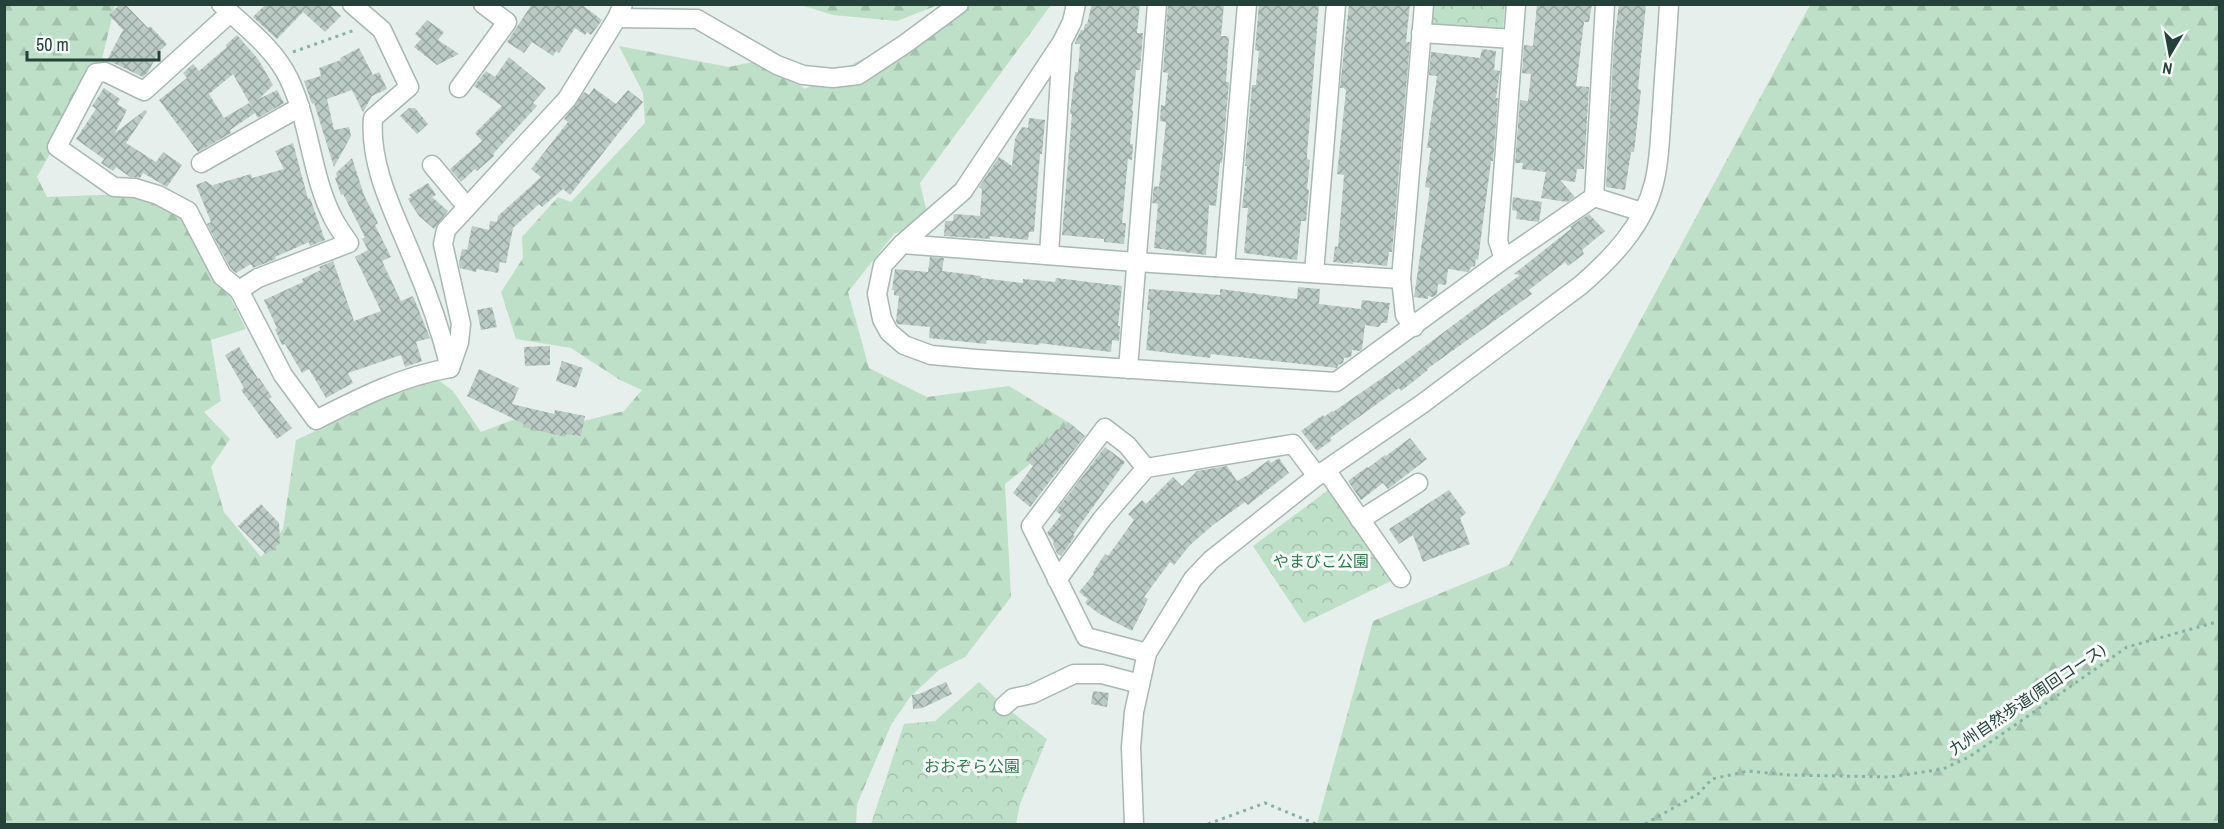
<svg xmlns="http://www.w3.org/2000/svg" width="2224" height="829" font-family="'Archivo Narrow','Noto Sans JP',sans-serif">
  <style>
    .forest { fill: url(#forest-firs) }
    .park { fill: url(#park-crowns) }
    .building { fill: url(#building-cross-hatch) }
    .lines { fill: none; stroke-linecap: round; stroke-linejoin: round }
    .minor-casing { stroke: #a8b8b2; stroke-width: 21 }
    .path { stroke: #86b3a5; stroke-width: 3; stroke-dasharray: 3 4.5; stroke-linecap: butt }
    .minor { stroke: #fff; stroke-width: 18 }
    .labels { text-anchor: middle; stroke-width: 6; stroke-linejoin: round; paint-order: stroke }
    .park-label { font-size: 16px; fill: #2d7a4b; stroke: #f7fbf9 }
    .street-label { font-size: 16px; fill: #24423a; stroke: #f7fbf9 }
  </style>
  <defs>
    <pattern id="forest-firs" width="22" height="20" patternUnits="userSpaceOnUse" patternTransform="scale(1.5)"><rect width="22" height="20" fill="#bfe0c8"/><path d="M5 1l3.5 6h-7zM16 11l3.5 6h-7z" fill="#a4c1ad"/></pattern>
    <pattern id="park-crowns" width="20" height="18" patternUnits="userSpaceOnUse" patternTransform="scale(1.5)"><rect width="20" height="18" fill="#bfe0c8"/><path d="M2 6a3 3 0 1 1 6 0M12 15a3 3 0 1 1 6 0" fill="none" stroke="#a4c1ad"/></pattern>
    <pattern id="building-cross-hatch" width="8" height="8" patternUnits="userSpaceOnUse" patternTransform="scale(1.5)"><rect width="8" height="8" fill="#bbcac4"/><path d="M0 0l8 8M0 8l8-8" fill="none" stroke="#98a6a0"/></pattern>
  </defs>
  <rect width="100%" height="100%" fill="#e6efeb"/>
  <g class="forest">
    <path d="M5,5H115L102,59L37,177L47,197L153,193L198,232L246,329L211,340L221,401L204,412L230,439L211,467L224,512L261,557L283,529L296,440L354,413L406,382L429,373L453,391L481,432L515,419L571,424L624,411L642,390L620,380L571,348L516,339L501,292L523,258L522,237L558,197L571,202L645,123L643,93L619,46L729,67L765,59L805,89L966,5H1051L920,183L929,221L894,234L848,292L869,368L927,397L1009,386L1076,427L1005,484L1011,597L965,657L939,670L910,697L891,725L857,804L856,824H5Z"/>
    <path d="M801,5L938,4V5L897,21L833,15Z"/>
    <path d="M1810,5H2219V824H1317L1373,621L1509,565Z"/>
  </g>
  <g class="park">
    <path d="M1433,5H1505L1503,30L1432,24Z"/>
    <path d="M1331,488L1391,581L1304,623L1253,546Z"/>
    <path d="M979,682L1004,706L1047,739L1020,804L1016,824H871L904,724L935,721Z"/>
  </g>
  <g class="building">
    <path d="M120,4H125L148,28L150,26L167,44L159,52L148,72L143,77L107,60L123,30L109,15Z"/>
    <path d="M266,4H329L341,16L325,32L303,12L277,39L253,17Z"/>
    <path d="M532,4H581L602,20L591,35L587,32L585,35L575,28L559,53L556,51L553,56L532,42L524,53L507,42Z"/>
    <path d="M1092,4H1140L1137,33H1143L1140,70H1136L1132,111H1133L1130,144H1133L1132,160L1128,159L1122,223H1126L1124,244L1104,242V239L1062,235L1072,114H1070L1075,72H1078L1080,44H1075L1076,40L1081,30H1084L1085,24H1087Z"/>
    <path d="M1168,4H1224L1221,36H1227L1229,39L1226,82H1229L1222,163H1220L1216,206L1209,205L1206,255L1154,248L1158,204L1152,203L1154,186L1159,187L1166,122L1160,121L1161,105L1165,106L1168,73L1163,72Z"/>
    <path d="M1259,4H1319L1307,155V159L1310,160L1307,189L1309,190L1306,221H1301L1297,260L1244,253L1248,208H1242L1247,166H1245L1252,85H1256L1259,51L1255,50Z"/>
    <path d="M1349,4H1410L1406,42H1410L1392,252H1389L1387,266L1353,262V264L1333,262L1335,246L1338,247L1344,175L1337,174L1346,91L1344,88H1340Z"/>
    <path d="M1537,4H1592L1589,22H1584L1576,86L1589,87L1584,169H1577L1575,182L1560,180L1575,197L1567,202L1541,198L1546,172L1522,169L1523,163H1515L1520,100L1528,101L1531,74L1522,73L1524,45L1533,46Z"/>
    <path d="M1619,4H1646L1638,89L1641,90L1634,152H1631L1625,190L1606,187L1614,42Z"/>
    <path d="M427,20L444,32L438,40L459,54L437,65L414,47L421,39L415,34Z"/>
    <path d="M237,35L258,59L273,85L259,99L277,90L284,103L258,118L233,74L209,94L224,118L249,103L255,113L230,130L231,133L198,152L159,100L187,78L183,73L193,64L199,71L227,47L226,45Z"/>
    <path d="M359,48L373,75L379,72L387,89L372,96L363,112L352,90L327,99L334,130L349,127L351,136L334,167L314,103L312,104L304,81L321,76L319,68L341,60L340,58Z"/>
    <path d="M1482,49L1496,51L1494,70L1500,71L1496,98H1498L1493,161H1491L1478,260L1476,259L1475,266L1471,267L1468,272L1448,269L1446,285L1438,284L1437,294L1433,297L1428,296V299L1414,297L1430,188L1425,187L1431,148H1427L1437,76L1429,75L1431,52L1480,58Z"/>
    <path d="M509,57L546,88L533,103L537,106L493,154L494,156L477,171L475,169L461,182L450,169L482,141L475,133L502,106L474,86L486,71L495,77Z"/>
    <path d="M104,88L120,99L117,104L127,110L115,133L145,110L147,112L126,143L156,162L163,152L182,165L167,187L143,173L140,178L130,177L116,167L113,171L101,163L104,159L76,139L96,109L92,106Z"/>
    <path d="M594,88L616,104L628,90L643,102L570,195L563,189L542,207L539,204L513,228L506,263L500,262L498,273L477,269L476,272L460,268L459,263L462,249L467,250L472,226L489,230L490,221L497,222L498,216L541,177L531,169L568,122L564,119L584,92L589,95Z"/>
    <path d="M409,108H415L428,124L417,134L400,116Z"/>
    <path d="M1029,118L1045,120L1042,154H1040L1034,232H1029L1028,240L990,236V239L944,236L945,221H953L954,214L980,216L982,189L979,187L999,157L1012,166L1015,139L1022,127L1028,128Z"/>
    <path d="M293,143L308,199L310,198L325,240L310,246L309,242L275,257L276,259L253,268L251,264L236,273L231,269L207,224L211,222L196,185L206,181L214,187L213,185L251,174L252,178L284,169L275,151Z"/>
    <path d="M352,158L364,195L378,223L375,225L391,257L382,261L401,301L413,296L430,338L416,342L422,361L405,367L401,355L348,373L353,383L326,398L309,369L302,373L285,344L282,345L275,329L277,328L264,300L303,282L302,279L321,270L319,267L333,261L354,321L381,311L355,257L368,250L362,239L365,237L343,194L341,195L335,178L337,177L336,173Z"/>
    <path d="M428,183L436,195L432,197L448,211L434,229L419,216L408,199L411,197L409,195Z"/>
    <path d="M1513,197L1542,202L1539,222L1516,219L1517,211L1512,210Z"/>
    <path d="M1589,214L1605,231L1582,250L1584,254L1568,266L1565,262L1529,290L1532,294L1427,369L1428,370L1401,391L1399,388L1330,438L1332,440L1317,451L1301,431L1323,415L1324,417L1332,411L1333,412L1388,374L1520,275L1514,274L1572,228L1570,227Z"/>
    <path d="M930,257L944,258L942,271L981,276V278L1023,283V279L1055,282L1056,278L1122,286L1118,326H1120L1119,341L1112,340L1111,352L1039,343V345L987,340L986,344L929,338L930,327L897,324L896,321L899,296L894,295V290H892L895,269L928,272Z"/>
    <path d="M1298,287L1320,289L1319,304L1361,309L1362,300L1390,303L1387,323H1381L1380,326L1377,327L1365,325L1362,349L1360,351L1352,350L1351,357L1344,358L1343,363L1338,365L1337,368L1211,354L1210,358L1146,350L1150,310H1147L1149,289L1220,295V289L1297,299Z"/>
    <path d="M492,307L497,327L481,330L477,310Z"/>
    <path d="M550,346V365L525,366L524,347Z"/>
    <path d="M239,347L258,379L259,378L272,397L269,399L292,428L277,439L241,390L244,388L225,355Z"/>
    <path d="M562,361L583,368L576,388L556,381Z"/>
    <path d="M479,369L519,388L512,404L554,414L555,410L585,416L581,436L566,434V437L523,427L524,424L467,396Z"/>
    <path d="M1068,422L1085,436L1030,507L1013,493L1033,466L1026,460L1040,442L1044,446L1057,429L1061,431Z"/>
    <path d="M1410,438L1427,459L1388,489L1383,483L1361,500L1348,481L1367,467L1368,468L1385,455L1386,456Z"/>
    <path d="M1105,447L1125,462L1073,535L1075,536L1061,556L1057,553L1053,544L1054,542L1047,533L1061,515L1056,511Z"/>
    <path d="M1279,458L1289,473L1248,505L1245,502L1213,525L1190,545L1174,565L1170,562L1144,597L1148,599L1132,631L1098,613L1085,603L1088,599L1079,592L1094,574L1093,572L1105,554L1108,556L1134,520L1128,514L1142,500L1146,504L1173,477L1182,486L1197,471L1227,466L1237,481L1248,475L1269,460L1271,463Z"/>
    <path d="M1449,490L1466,513L1460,518L1470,544L1423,562L1413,535L1399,544L1389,529Z"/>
    <path d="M261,504L279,523L280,543L266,554L238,526Z"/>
    <path d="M946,682L952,694L922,708L913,709L912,695L919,694Z"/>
    <path d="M1093,691L1109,693L1107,707L1091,704Z"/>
  </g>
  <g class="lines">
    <defs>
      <g id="minor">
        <path d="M221,4C245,27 275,49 289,79C310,123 311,174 332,216C336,225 343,234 349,243L258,278L239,290L283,375L316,420C359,398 402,376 450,368"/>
        <path d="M352,4L382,30L409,87L373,118C369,167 395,214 413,259C428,294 441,331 450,368"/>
        <path d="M1076,4L1072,22L1062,42L963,191L902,244L883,265L877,294L882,319L889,332L904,345L931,355L976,359L1336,382L1504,259L1594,197L1642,212"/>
        <path d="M230,13L144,91L105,72L96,73L57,147L114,187L135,188L158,195L188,211L222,276L239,290"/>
        <path d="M617,18L697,19L777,65L803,75L833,78L858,75L905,44L959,4"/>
        <path d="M1421,33L1513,39"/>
        <path d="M459,88L507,22L483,4"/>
        <path d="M201,163L300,107"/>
        <path d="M432,165L467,207"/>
        <path d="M1594,197L1605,4"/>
        <path d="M902,244L1136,262L1401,279"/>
        <path d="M1049,255L1062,45"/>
        <path d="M1504,259L1498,241L1516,4"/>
        <path d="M1225,267L1247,4"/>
        <path d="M1314,273L1336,4"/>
        <path d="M1414,327L1405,315L1401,279L1424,4"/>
        <path d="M450,368L459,342L461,324L443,244L446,230L567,99L617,18L623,4"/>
        <path d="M1128,369L1157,4"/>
        <path d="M1146,468L1127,445L1105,428L1031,526L1086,637L1147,653"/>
        <path d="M1326,470L1401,578"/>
        <path d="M1360,520L1418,483"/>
        <path d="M1057,580L1102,519L1146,468L1293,444L1317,476"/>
        <path d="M1004,706L1013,698L1032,694L1074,674H1102L1140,684"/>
        <path d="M1134,824L1131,747L1134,712L1147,653L1193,579L1211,560L1317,476L1422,404L1581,285C1612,258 1644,225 1654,183C1660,160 1660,133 1662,110C1664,75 1667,40 1669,4"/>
      </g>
    </defs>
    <use href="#minor" class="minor-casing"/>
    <g class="path">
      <path d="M293,52L355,30"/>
      <path d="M1208,824L1265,803L1316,824"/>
      <path d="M1645,824L1698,794L1712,779L1748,771L1789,775L1890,777L1943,769L1969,757L2127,647L2220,621"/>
    </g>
    <use href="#minor" class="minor"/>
  </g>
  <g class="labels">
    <g class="park-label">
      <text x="1321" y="567">やまびこ公園</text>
      <text x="972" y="772">おおぞら公園</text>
    </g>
    <g class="street-label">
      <text transform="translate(2027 699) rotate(-34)" y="6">九州自然歩道(周回コース)</text>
    </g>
  </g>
  <rect width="2224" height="829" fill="none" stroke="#24423a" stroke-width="12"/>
  <g transform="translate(2170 54) rotate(190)" stroke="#f7fbf9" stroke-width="4.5" paint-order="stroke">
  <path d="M0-4.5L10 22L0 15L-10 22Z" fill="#24423a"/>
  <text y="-9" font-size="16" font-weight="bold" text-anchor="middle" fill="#24423a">N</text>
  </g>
  <path d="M27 51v9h132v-9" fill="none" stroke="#24423a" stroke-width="3"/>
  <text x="36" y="51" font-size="18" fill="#24423a" stroke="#f7fbf9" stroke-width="4.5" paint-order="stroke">50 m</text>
</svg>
